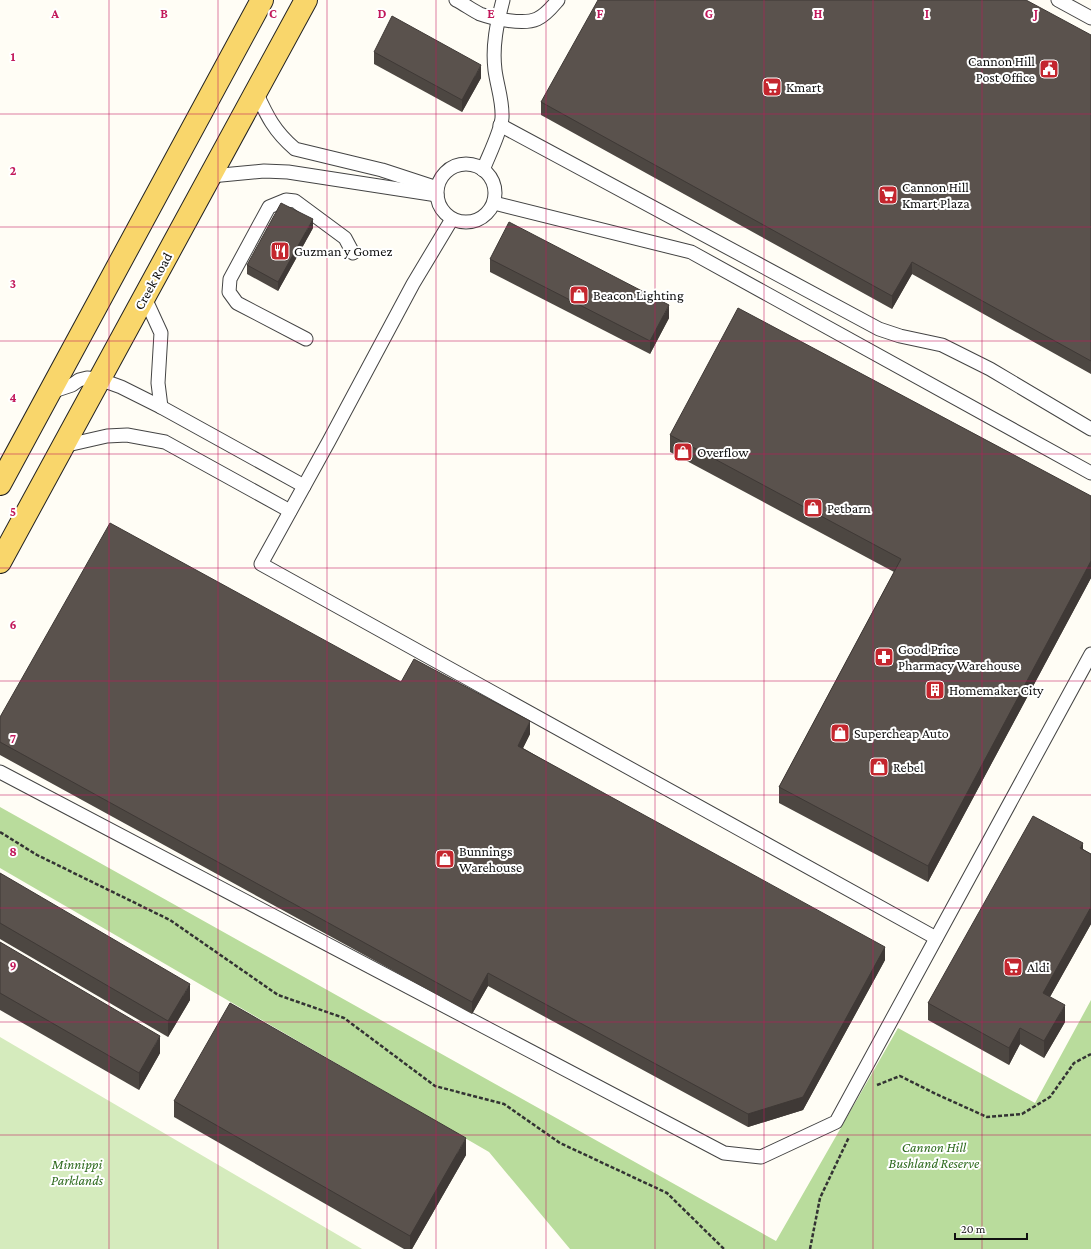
<svg xmlns="http://www.w3.org/2000/svg" width="1091" height="1249" font-family="'Crimson Pro',serif">
  <style>
    .green { fill: #d5ebbd }
    .forest { fill: #b9dc9c }
    .lines { fill: none; stroke-linecap: round; stroke-linejoin: round }
    .service-casing { stroke: #444; stroke-width: 15 }
    .primary-casing { stroke: #222; stroke-width: 24 }
    .path { stroke: #333; stroke-width: 2.5; stroke-dasharray: 4 2; stroke-linecap: butt }
    .service { stroke: #fff; stroke-width: 13 }
    .primary { stroke: #f9d66b; stroke-width: 22 }
    .wall { fill: #4d4742 }
    .shaded-wall { fill: #3f3936 }
    .building { fill: #5a524d; stroke: #3f3936 }
    .grid { fill: none; stroke: #c2185b; stroke-width: 1; stroke-opacity: 0.55 }
    .labels { text-anchor: middle; stroke-width: 4; stroke-linejoin: round; paint-order: stroke }
    .poi-label { font-size: 14px; fill: #111; stroke: #fff; text-anchor: start }
    .street-label { font-size: 14px; fill: #111; stroke: #fff }
    .park-label { font-size: 14px; font-style: italic; fill: #2f6b1f; stroke: #fff }
    .grid-label { font-size: 13px; text-anchor: middle; font-weight: bold; fill: #c2185b; stroke: #fff; stroke-width: 4; stroke-linejoin: round; paint-order: stroke }
  </style>
  <rect width="100%" height="100%" fill="#fffdf5"/>
  <path class="green" d="M0,1037L362,1249H0Z"/>
  <path class="forest" d="M0,807L776,1241L898,1028L1035,1103L1091,1000V1249H570L489,1152L0,868Z"/>
  <g class="lines">
    <defs>
      <g id="service">
        <path d="M456,0C464,4 472,10 480,14C494,19 524,25 537,19C546,15 552,7 558,0"/>
        <path d="M1058,0L1091,18"/>
        <path d="M256,92C267,116 274,131 295,149L382,170L437,188"/>
        <path d="M500,125L879,329L900,336L942,345L990,369L1091,429"/>
        <circle cx="466" cy="193" r="29"/>
        <path d="M483,170C488,157 501,131 502,118C503,101 497,86 495,70C492,46 497,23 503,0"/>
        <path d="M211,176L264,171L288,172L437,195"/>
        <path d="M494,203L691,252L1091,473"/>
        <path d="M452,219L413,284L329,441L261,564L936,938"/>
        <path d="M144,296L161,333L158,383L161,407"/>
        <path d="M306,339L237,303L229,292L230,279L269,207L286,200L295,201L345,238L353,253"/>
        <path d="M51,392L72,385L79,380L87,378L99,379L121,387L161,407L304,486"/>
        <path d="M63,446L107,436L127,435L165,442L290,511"/>
        <path d="M0,772L724,1153L761,1157L836,1122L1091,654"/>
      </g>
      <g id="primary">
        <path d="M0,484L262,0"/>
        <path d="M0,562L306,0"/>
      </g>
    </defs>
    <use href="#service" class="service-casing"/>
    <use href="#primary" class="primary-casing"/>
    <g class="path">
      <path d="M0,832L37,855L170,920L278,995L344,1018L435,1086L504,1104L560,1143L667,1193L724,1249"/>
      <path d="M877,1085L900,1076L936,1094L987,1117L1022,1114L1050,1097L1074,1063L1091,1054"/>
      <path d="M810,1249L820,1198L849,1137"/>
    </g>
    <use href="#service" class="service"/>
    <use href="#primary" class="primary"/>
  </g>
  <g class="wall">
    <path d="M1091,35V374L912,274L892,309L541,115V102Z"/>
    <path d="M374,52L481,78L462,112L374,64Z"/>
    <path d="M313,228L278,291L247,274V265Z"/>
    <path d="M490,259L669,318L650,354L490,272Z"/>
    <path d="M670,435L1091,496V578L928,882L779,803V787L894,572L670,452Z"/>
    <path d="M401,682L530,734L523,748L885,960L803,1110L748,1127L488,986L472,1014L0,755V717Z"/>
    <path d="M1083,849L1091,854V924L1050,997L1065,1022L1044,1058L1020,1044L1009,1065L928,1020V1003Z"/>
    <path d="M0,873L190,1000L168,1037L0,939Z"/>
    <path d="M0,942L160,1053L139,1090L0,1010Z"/>
    <path d="M174,1101L466,1155L412,1249H404L174,1117Z"/>
  </g>
  <g class="shaded-wall">
    <path d="M481,65V78L462,112V100Z"/>
    <path d="M313,219V228L278,291V282Z"/>
    <path d="M912,262V274L892,309V296Z"/>
    <path d="M669,305V318L650,354V341Z"/>
    <path d="M1091,561V578L928,882V866Z"/>
    <path d="M530,721V734L518,758V746Z"/>
    <path d="M1083,843V860L1080,848Z"/>
    <path d="M1091,907V924L1043,1009V993Z"/>
    <path d="M885,947V960L803,1110L748,1127V1114Z"/>
    <path d="M488,973V986L472,1014V1002Z"/>
    <path d="M190,984V1000L168,1037V1021Z"/>
    <path d="M1065,1005V1022L1044,1058V1041Z"/>
    <path d="M1020,1028V1044L1009,1065V1048Z"/>
    <path d="M160,1036V1053L139,1090V1073Z"/>
    <path d="M466,1138V1155L412,1249H410V1236Z"/>
  </g>
  <g class="building">
    <path d="M598,0H1026L1091,35V361L912,262L892,296L541,102Z"/>
    <path d="M392,16L481,65L462,100L374,52Z"/>
    <path d="M281,203L313,219L278,282L247,265Z"/>
    <path d="M509,222L669,305L650,341L490,259Z"/>
    <path d="M738,308L1091,496V561L928,866L779,787L901,559L670,435Z"/>
    <path d="M110,523L401,682L414,659L530,721L518,746L885,947L803,1097L748,1114L488,973L472,1002L0,742V717Z"/>
    <path d="M1033,816L1083,843L1080,848L1091,854V907L1043,993L1065,1005L1044,1041L1020,1028L1009,1048L928,1003Z"/>
    <path d="M0,873L190,984L168,1021L0,923Z"/>
    <path d="M0,942L160,1036L139,1073L0,993Z"/>
    <path d="M230,1003L466,1138L410,1236L174,1101Z"/>
  </g>
  <path class="grid" d="M109,0V1249M218,0V1249M327,0V1249M436,0V1249M546,0V1249M655,0V1249M764,0V1249M873,0V1249M982,0V1249M0,114H1091M0,227H1091M0,341H1091M0,454H1091M0,568H1091M0,681H1091M0,795H1091M0,908H1091M0,1022H1091M0,1135H1091"/>
  <defs>
    <symbol id="civic-square" viewBox="-11 -11 22 22"><rect x="-9" y="-9" width="18" height="18" rx="4" fill="#c4262e" stroke="#fff"/><path d="M-.6-6.5H3V-4.5H.6V-3L4-1V1h2V6H-6V1h2V-1L-.6-3ZM-1.2 2.5V6h2.4V2.5Z" fill="#fff"/></symbol>
    <symbol id="supermarket-square" viewBox="-11 -11 22 22"><rect x="-9" y="-9" width="18" height="18" rx="4" fill="#c4262e" stroke="#fff"/><path d="M-6-5.5h2.5l.6 2H6L4.5 2H-2.5L-4.4-4H-6ZM-1.5 3.2a1.3 1.3 0 1 0 .1 0ZM3 3.2a1.3 1.3 0 1 0 .1 0Z" fill="#fff"/></symbol>
    <symbol id="restaurant-square" viewBox="-11 -11 22 22"><rect x="-9" y="-9" width="18" height="18" rx="4" fill="#c4262e" stroke="#fff"/><path d="M-5-6h1v4h1v-4h1v4h1v-4h1v5L-1.5 .5V6h-2V.5L-5-1ZM5-6V6H3V1.5H1.5Q1.5-4 5-6Z" fill="#fff"/></symbol>
    <symbol id="shop-square" viewBox="-11 -11 22 22"><rect x="-9" y="-9" width="18" height="18" rx="4" fill="#c4262e" stroke="#fff"/><path d="M-5-2.5h2.3a2.7 3.5 0 0 1 5.4 0H5L5.5 6h-11ZM-1.5-2.5h3a1.5 2.3 0 0 0-3 0Z" fill="#fff"/></symbol>
    <symbol id="pharmacy-square" viewBox="-11 -11 22 22"><rect x="-9" y="-9" width="18" height="18" rx="4" fill="#c4262e" stroke="#fff"/><path d="M-2-6h4v4h4v4h-4v4h-4v-4h-4v-4h4Z" fill="#fff"/></symbol>
    <symbol id="building-square" viewBox="-11 -11 22 22"><rect x="-9" y="-9" width="18" height="18" rx="4" fill="#c4262e" stroke="#fff"/><path d="M-4-6H4V6H1V3H-1V6H-4ZM-2.5-4.3h1.7v1.8h-1.7ZM.8-4.3h1.7v1.8H.8ZM-2.5-1h1.7V.8h-1.7ZM.8-1h1.7V.8H.8Z" fill="#fff"/></symbol>
  </defs>
  <g fill-rule="evenodd">
    <use href="#civic-square" x="1038" y="58" width="22" height="22"/>
    <use href="#supermarket-square" x="761" y="76" width="22" height="22"/>
    <use href="#supermarket-square" x="877" y="184" width="22" height="22"/>
    <use href="#restaurant-square" x="269" y="240" width="22" height="22"/>
    <use href="#shop-square" x="568" y="284" width="22" height="22"/>
    <use href="#shop-square" x="672" y="441" width="22" height="22"/>
    <use href="#shop-square" x="802" y="497" width="22" height="22"/>
    <use href="#pharmacy-square" x="873" y="646" width="22" height="22"/>
    <use href="#building-square" x="924" y="679" width="22" height="22"/>
    <use href="#shop-square" x="829" y="722" width="22" height="22"/>
    <use href="#shop-square" x="868" y="756" width="22" height="22"/>
    <use href="#shop-square" x="434" y="848" width="22" height="22"/>
    <use href="#supermarket-square" x="1002" y="956" width="22" height="22"/>
  </g>
  <g class="labels">
    <g class="poi-label">
      <text x="1035" y="66" text-anchor="end">Cannon Hill<tspan x="1035" dy="16">Post Office</tspan></text>
      <text x="786" y="92">Kmart</text>
      <text x="902" y="192">Cannon Hill<tspan x="902" dy="16">Kmart Plaza</tspan></text>
      <text x="294" y="256">Guzman y Gomez</text>
      <text x="593" y="300">Beacon Lighting</text>
      <text x="697" y="457">Overflow</text>
      <text x="827" y="513">Petbarn</text>
      <text x="898" y="654">Good Price<tspan x="898" dy="16">Pharmacy Warehouse</tspan></text>
      <text x="949" y="695">Homemaker City</text>
      <text x="854" y="738">Supercheap Auto</text>
      <text x="893" y="772">Rebel</text>
      <text x="459" y="856">Bunnings<tspan x="459" dy="16">Warehouse</tspan></text>
      <text x="1027" y="972">Aldi</text>
    </g>
    <g class="street-label">
      <text transform="translate(153 281) rotate(-61)" y="5">Creek Road</text>
    </g>
    <g class="park-label">
      <text x="934" y="1152">Cannon Hill<tspan x="934" dy="16">Bushland Reserve</tspan></text>
      <text x="77" y="1169">Minnippi<tspan x="77" dy="16">Parklands</tspan></text>
    </g>
  </g>
  <g class="grid-label">
    <text x="55" y="18">A</text>
    <text x="164" y="18">B</text>
    <text x="273" y="18">C</text>
    <text x="382" y="18">D</text>
    <text x="491" y="18">E</text>
    <text x="600" y="18">F</text>
    <text x="709" y="18">G</text>
    <text x="818" y="18">H</text>
    <text x="927" y="18">I</text>
    <text x="1036" y="18">J</text>
    <text x="13" y="61">1</text>
    <text x="13" y="175">2</text>
    <text x="13" y="288">3</text>
    <text x="13" y="402">4</text>
    <text x="13" y="516">5</text>
    <text x="13" y="629">6</text>
    <text x="13" y="743">7</text>
    <text x="13" y="856">8</text>
    <text x="13" y="970">9</text>
  </g>
  <path d="M955 1233v6h72v-6" fill="none" stroke="#111111" stroke-width="2"/>
  <text x="961" y="1233" font-size="12" fill="#111111" stroke="#ffffff" stroke-width="3" paint-order="stroke">20 m</text>
</svg>
